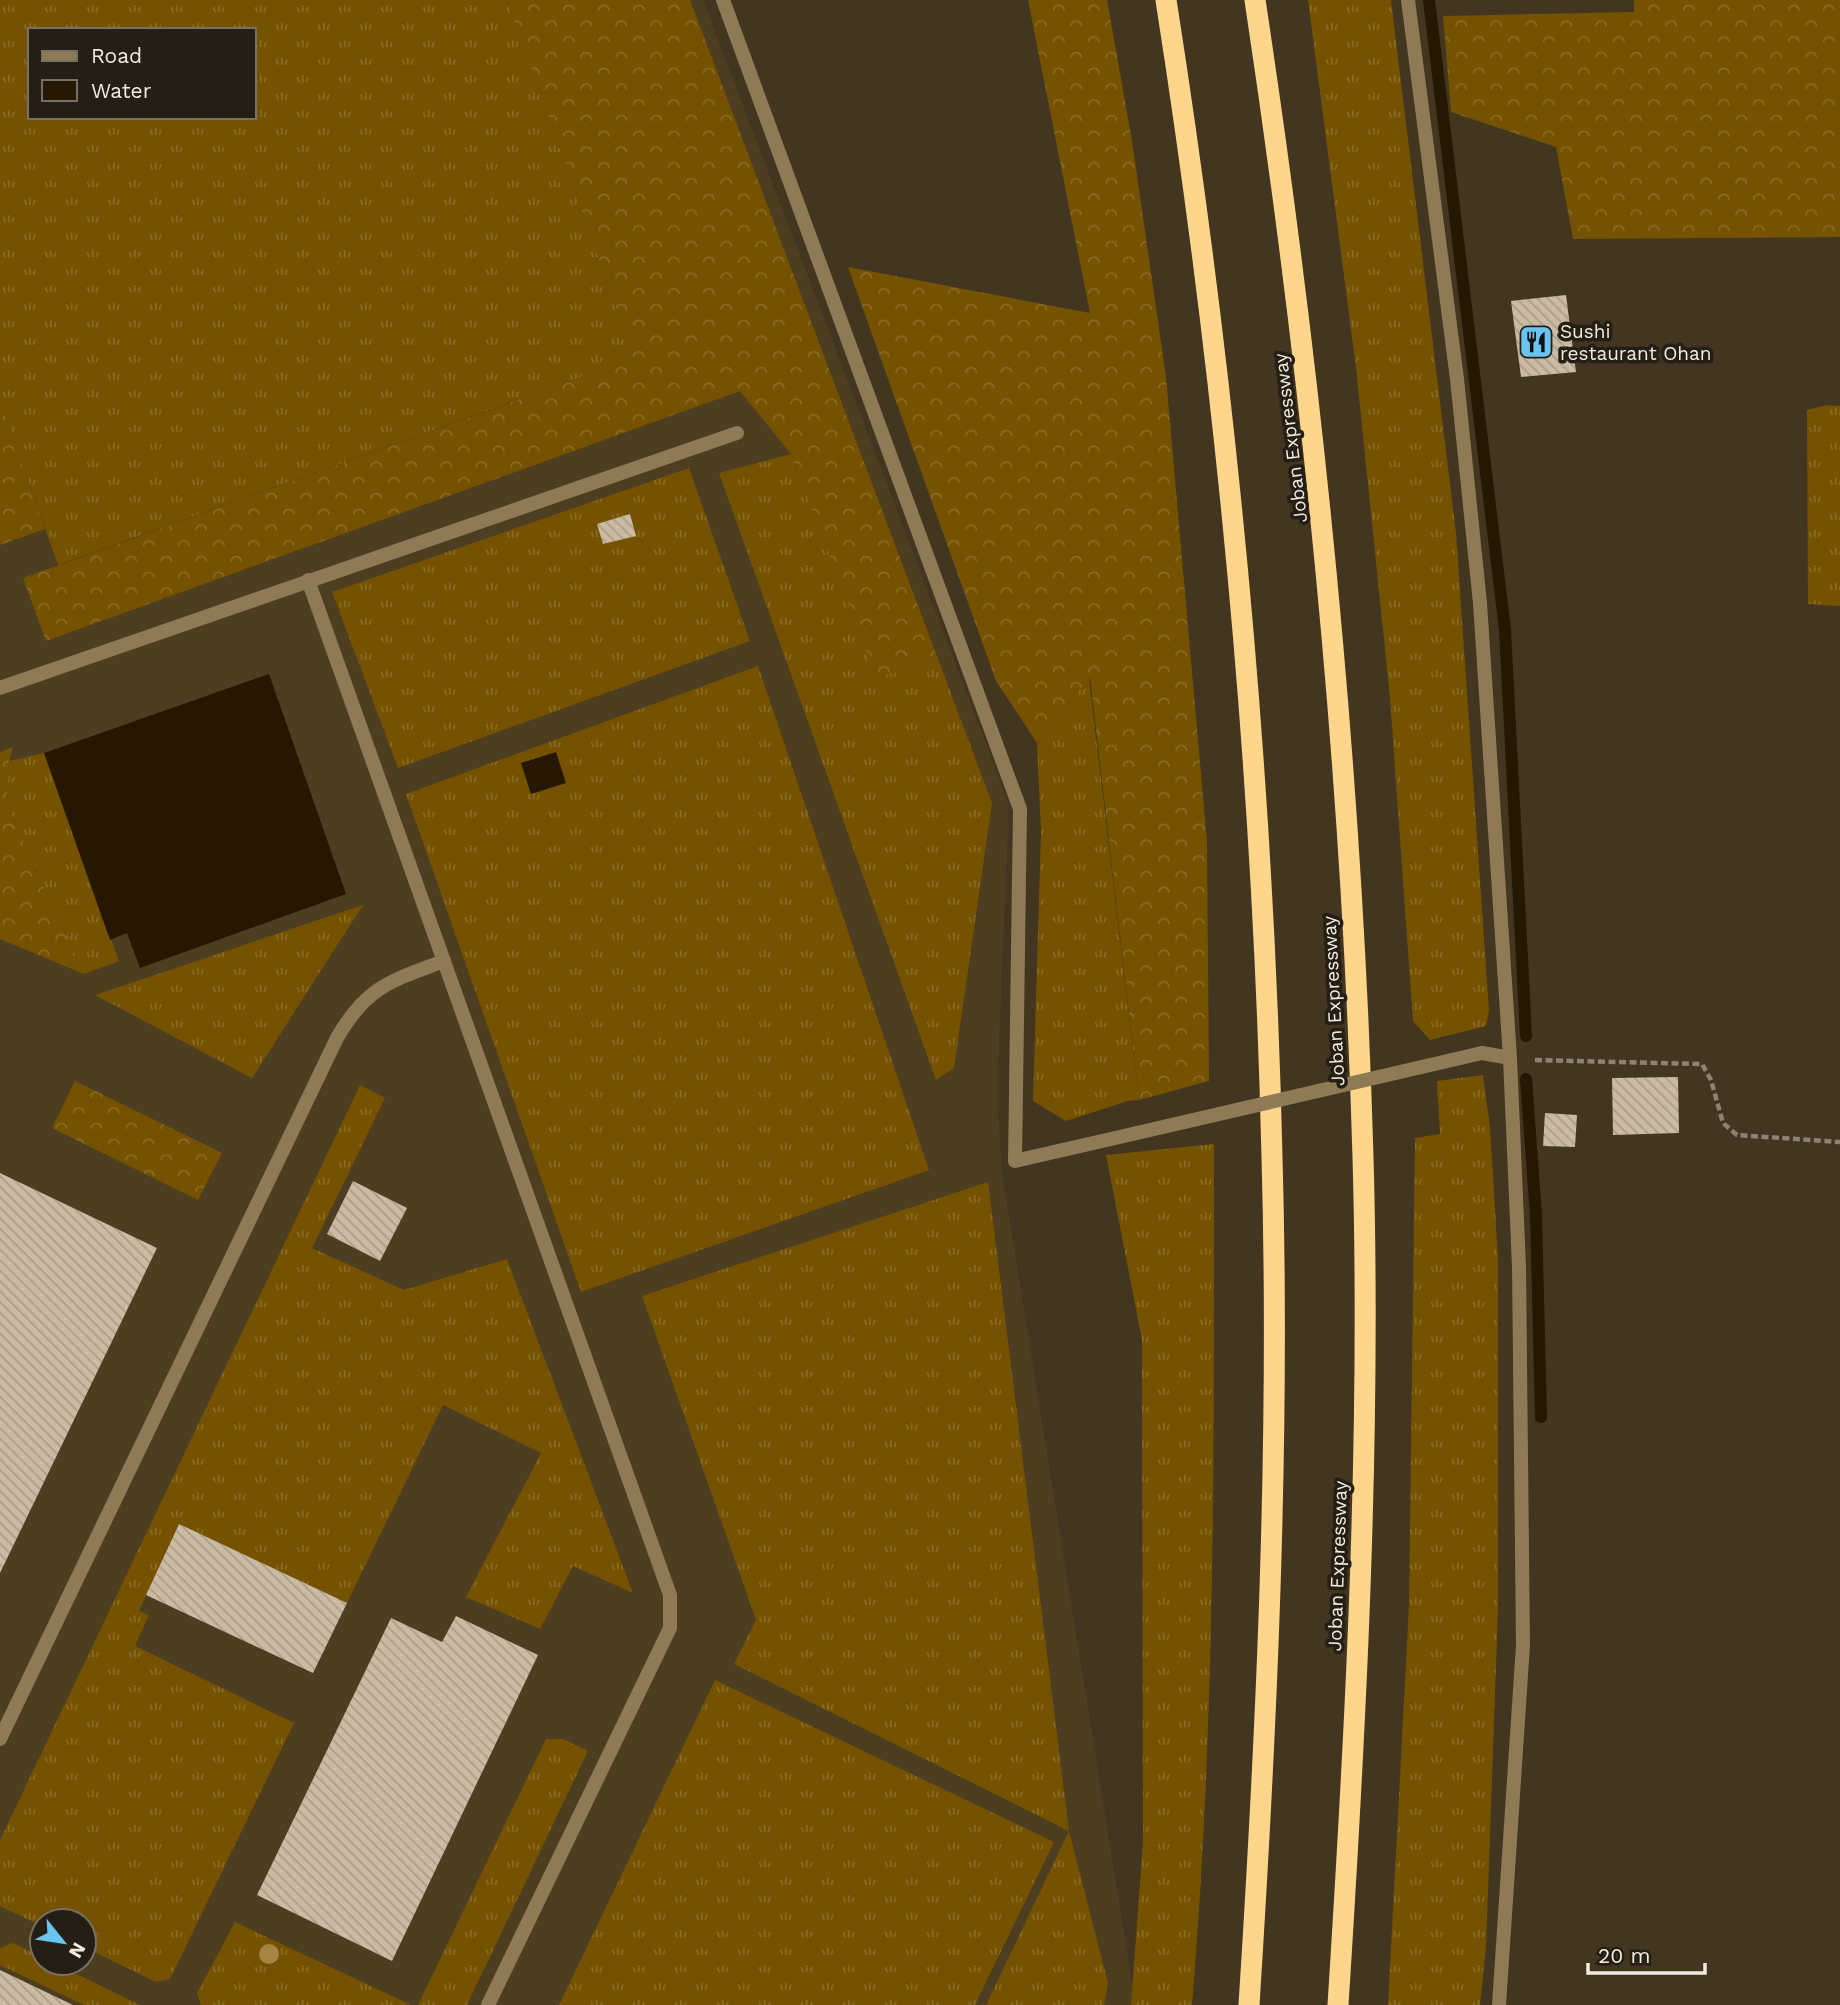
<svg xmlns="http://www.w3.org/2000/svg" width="1840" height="2005" font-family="'Work Sans',sans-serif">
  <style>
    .built { fill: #4d3d21; fill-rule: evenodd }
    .grass { fill: url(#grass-tufts); fill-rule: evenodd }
    .forest { fill: url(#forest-crowns) }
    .water { fill: #261700 }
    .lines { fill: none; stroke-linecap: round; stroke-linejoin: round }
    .stream { stroke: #261700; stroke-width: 12 }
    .building { fill: url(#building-back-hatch) }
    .path { stroke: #8c8270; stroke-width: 4.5; stroke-dasharray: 7 3.5; stroke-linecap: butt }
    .lane { stroke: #8e7a55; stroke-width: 14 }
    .street { stroke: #8e7a55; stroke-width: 14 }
    .highway { stroke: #fed68b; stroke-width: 21 }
    .street-bridge { stroke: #8e7a55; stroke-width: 14 }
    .tree { fill: #a58445 }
    .labels { text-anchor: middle; stroke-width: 7; stroke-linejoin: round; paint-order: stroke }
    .poi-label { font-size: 19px; fill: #f3ebde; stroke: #241e15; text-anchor: start }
    .street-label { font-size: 19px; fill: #f3ebde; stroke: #241e15 }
  </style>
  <defs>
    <pattern id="grass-tufts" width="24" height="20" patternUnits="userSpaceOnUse" patternTransform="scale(1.75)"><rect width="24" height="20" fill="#745200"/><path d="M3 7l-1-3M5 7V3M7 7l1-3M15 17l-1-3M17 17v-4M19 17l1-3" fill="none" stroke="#886b25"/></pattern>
    <pattern id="forest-crowns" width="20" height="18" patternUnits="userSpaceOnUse" patternTransform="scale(1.75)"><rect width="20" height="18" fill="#745200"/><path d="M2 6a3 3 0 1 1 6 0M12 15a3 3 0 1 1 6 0" fill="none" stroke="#886b25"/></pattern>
    <pattern id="building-back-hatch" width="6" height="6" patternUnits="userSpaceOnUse" patternTransform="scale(1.75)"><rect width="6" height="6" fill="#cabba2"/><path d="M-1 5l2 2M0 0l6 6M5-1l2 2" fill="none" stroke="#aa9e8a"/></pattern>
  </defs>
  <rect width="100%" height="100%" fill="#423620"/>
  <path class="built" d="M0,0H703L1009,805L997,1091L1002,1172L1133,1989L1131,2005H0ZM30,30H254V117H30ZM42,1921H84V1963H42Z"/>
  <g class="grass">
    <path d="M0,0H507L634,358L58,565L0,401ZM30,30H254V117H30Z"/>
    <path d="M1308,0H1391L1456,533L1489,1011L1486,1026L1430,1040L1413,1021L1390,698L1356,368Z"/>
    <path d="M1827,405L1840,406V606L1808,604L1807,410Z"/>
    <path d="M791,454L876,677L937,656L992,803L954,1068L936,1080L719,473Z"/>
    <path d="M689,468L750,641L398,768L332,592Z"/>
    <path d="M758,666L929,1170L581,1292L406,794Z"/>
    <path d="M1089,677L1139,1100L1128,1101L1066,1121L1033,1101L1041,832L1037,743Z"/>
    <path d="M44,753L119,961L84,974L7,805L9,761Z"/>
    <path d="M363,905L252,1078L95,995Z"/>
    <path d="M1483,1075L1490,1127L1498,1259V1608L1486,1947L1480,2005H1388L1409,1605L1415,1138L1440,1134L1437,1081Z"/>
    <path d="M360,1085L385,1098L312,1248L404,1290L507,1259L633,1593L573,1566L540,1629L466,1597L541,1453L443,1405L347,1603L178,1525L139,1611L149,1615L135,1646L294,1723L170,1979L156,1982L84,1947V1921H42V1926L0,1906V1840Z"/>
    <path d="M1214,1144C1214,1431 1216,1718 1192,2005H1131L1143,1843L1142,1340L1106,1155Z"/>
    <path d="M988,1182L1069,1831L1108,1983L1104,2005H986L1069,1831L734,1664L756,1620L642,1296Z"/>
    <path d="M715,1680L1054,1842L975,2005H559Z"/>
    <path d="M546,1739H563L588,1751L467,2005H418Z"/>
    <path d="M235,1922L411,2005H201L197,1993Z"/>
    <path d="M13,1943L42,1957V1963H54L140,2005H84L0,1965V1948Z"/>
  </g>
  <g class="forest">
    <path d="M507,0H690L937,656L876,678L791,454L740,391L46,641L23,578L634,358Z"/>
    <path d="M1028,0H1107L1132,141L1166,377L1207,842L1209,1081L1139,1100L1090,678L1037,743L996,681L848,267L1090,313Z"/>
    <path d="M1634,0H1840V237L1573,239L1556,147L1451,112L1443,16L1634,12Z"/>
    <path d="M0,401L45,529L0,545Z"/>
    <path d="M13,747L9,761L7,805L84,974L0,939V752Z"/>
    <path d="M75,1081L222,1153L198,1200L52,1128Z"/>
  </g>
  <g class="water">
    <path d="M269,674L346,894L140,968L127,933L110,940L44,753Z"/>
    <path d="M556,752L566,783L531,794L521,763Z"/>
  </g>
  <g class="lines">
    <g class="stream">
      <path d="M1429,0L1505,630L1526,1036"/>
      <path d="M1526,1079L1536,1215L1541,1417"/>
    </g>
  </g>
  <g class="building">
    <path d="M1566,295L1576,372L1521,377L1511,301Z"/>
    <path d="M630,514L636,536L603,544L597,524Z"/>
    <path d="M1678,1077L1679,1133L1613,1135L1612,1078Z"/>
    <path d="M1545,1113L1577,1115L1575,1147L1543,1146Z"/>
    <path d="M0,1173L157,1248L0,1573Z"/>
    <path d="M353,1181L407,1208L380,1261L327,1234Z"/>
    <path d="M179,1524L347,1603L313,1673L146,1595Z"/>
    <path d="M456,1616L538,1655L392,1961L257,1895L391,1618L442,1642Z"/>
    <path d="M0,1970L73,2005H0Z"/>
  </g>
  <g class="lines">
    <path class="path" d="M1535,1060L1702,1064L1711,1080L1723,1123L1737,1135L1840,1142"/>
    <g class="lane">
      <path d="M308,580L670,1595V1628L488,2005"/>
      <path d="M0,688L737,433"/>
      <path d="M0,1739L337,1038C367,986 391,981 444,961"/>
    </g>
    <g class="street">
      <path d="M723,0L1020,809L1015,1161L1137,1133"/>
      <path d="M1408,0L1457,379L1480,603L1510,1058L1519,1267L1523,1645L1499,2005"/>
      <path d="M1482,1053L1510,1058"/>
    </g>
    <g class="highway">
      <path d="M1166,0C1226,383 1263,769 1272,1157C1280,1439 1267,1723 1249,2005"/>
      <path d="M1255,0C1313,384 1352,769 1363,1157C1371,1439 1356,1723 1338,2005"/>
    </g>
    <path class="street-bridge" d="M1137,1133L1482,1053"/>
  </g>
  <circle class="tree" cx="269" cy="1954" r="10"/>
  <defs>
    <symbol id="restaurant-square" viewBox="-11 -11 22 22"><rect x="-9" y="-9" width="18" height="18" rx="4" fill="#68c4f0" stroke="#241e15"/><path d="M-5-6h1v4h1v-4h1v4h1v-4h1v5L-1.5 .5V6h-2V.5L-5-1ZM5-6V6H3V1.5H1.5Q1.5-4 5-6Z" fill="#111"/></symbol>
  </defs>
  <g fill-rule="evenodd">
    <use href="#restaurant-square" x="1517" y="323" width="38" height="38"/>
  </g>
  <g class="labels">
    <g class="poi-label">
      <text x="1560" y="338">Sushi<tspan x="1560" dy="22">restaurant Ohan</tspan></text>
    </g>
    <g class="street-label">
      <text transform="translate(1290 438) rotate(-97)" y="7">Joban Expressway</text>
      <text transform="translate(1333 1001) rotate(-93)" y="7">Joban Expressway</text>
      <text transform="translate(1337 1566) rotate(-88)" y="7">Joban Expressway</text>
    </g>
  </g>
  <rect x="28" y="28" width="228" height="91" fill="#241e15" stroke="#777065" stroke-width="2"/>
  <rect x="42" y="51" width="35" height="10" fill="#8e7a55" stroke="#777065" stroke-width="2"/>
  <text x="91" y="63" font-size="21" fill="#f3ebde">Road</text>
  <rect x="42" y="80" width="35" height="21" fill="#261700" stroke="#777065" stroke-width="2"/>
  <text x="91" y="98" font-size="21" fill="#f3ebde">Water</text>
  <g transform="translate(63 1942) rotate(120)"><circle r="33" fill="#241e15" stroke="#777065" stroke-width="2"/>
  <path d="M0-5L12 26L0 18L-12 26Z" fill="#68c4f0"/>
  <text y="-10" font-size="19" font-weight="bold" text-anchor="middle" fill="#f3ebde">N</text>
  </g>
  <path d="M1588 1963v10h117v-10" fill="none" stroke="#f3ebde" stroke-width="3.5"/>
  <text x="1598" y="1963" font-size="21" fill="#f3ebde" stroke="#241e15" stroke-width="5" paint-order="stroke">20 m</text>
</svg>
